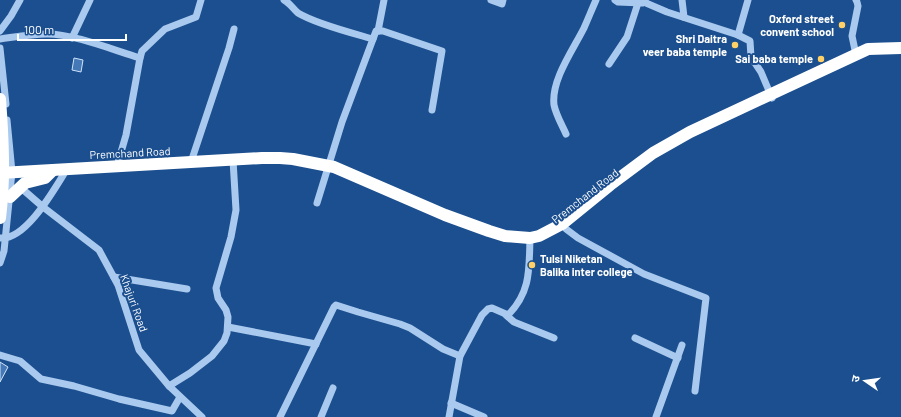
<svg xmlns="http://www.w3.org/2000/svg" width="901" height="417" font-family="Barlow,'Noto Sans Devanagari',sans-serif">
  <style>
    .building { fill: #4478b7; stroke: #cfe3fa }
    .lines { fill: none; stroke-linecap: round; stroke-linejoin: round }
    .minor { stroke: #a9c9ee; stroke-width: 7 }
    .highway { stroke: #fff; stroke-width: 12 }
    .poi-dot { fill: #ffd166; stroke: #1b4f8f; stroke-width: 1.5 }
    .labels { text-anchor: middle; stroke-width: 4; stroke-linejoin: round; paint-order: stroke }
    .poi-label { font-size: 11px; font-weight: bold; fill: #fff; stroke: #1b4f8f; text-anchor: end }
    .street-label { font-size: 11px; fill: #fff; stroke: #1b4f8f }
  </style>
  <rect width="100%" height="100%" fill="#1b4f8f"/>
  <g class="building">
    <path d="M74,58L83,60L81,72L72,70Z"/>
    <path d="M0,362L8,367L0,382Z"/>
  </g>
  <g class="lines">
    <g class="minor">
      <path d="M284,0C290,3 293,9 298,13C316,24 352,33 373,39"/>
      <path d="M491,0L502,4L503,0"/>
      <path d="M615,0L618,2L642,3"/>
      <path d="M645,0L646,3L667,12L738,35"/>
      <path d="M682,0L684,17"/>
      <path d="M748,0L738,35L750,41L751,57L761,72L772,98"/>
      <path d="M856,0L857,2L858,6L852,36L856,55"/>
      <path d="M0,31L11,16L20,0"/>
      <path d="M378,31L384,0"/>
      <path d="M72,38L90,0"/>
      <path d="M0,39C15,37 31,34 47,34C74,34 113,50 140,58L142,51L165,29L196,17L201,0"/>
      <path d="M0,48L6,104"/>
      <path d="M609,64L627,37L638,3"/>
      <path d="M566,134C562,125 556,115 554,105C551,80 573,50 584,28C588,19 592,9 596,0"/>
      <path d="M191,162L229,48L234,29"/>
      <path d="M117,166L126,135L140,58"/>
      <path d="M20,187L43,207L99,250L118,285L139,350L169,386L202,417"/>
      <path d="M317,203L342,122L376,31H383L442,51L432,110"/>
      <path d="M566,229L578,238L644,274L706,298L695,391"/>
      <path d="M0,238C26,241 55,188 67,169"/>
      <path d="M0,263L4,251L12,172L7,120"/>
      <path d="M114,277L187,289"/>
      <path d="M506,315L514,322L554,338"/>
      <path d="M228,327L316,344"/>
      <path d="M635,338L678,358"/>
      <path d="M0,355L20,361L41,379L74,386L119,399L172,411L180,397"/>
      <path d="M169,386L190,373L212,356L224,341L227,333L228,317L226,310L218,298L216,288L231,237L236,210L233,160"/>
      <path d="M451,403L484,417"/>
      <path d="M280,417L334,307L336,305L358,312L400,324L410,328L443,349L460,356"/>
      <path d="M321,417L333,388"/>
      <path d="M449,417L460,356L482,315L488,309L492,308L508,315C531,292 529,269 530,238"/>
      <path d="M656,417L682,345"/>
    </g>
    <g class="highway">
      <path d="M0,99C3,139 5,179 0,218"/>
      <path d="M0,173L262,158H280L293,159L334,167L445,215L489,231L505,236L530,238L539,236L562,224L610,185L653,153L690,132L868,49L901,48"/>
      <path d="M10,197L25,183L45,178L52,171"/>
    </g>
  </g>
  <g class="poi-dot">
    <circle cx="842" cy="25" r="4"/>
    <circle cx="735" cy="45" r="4"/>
    <circle cx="821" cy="59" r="4"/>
    <circle cx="532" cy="265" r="4"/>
  </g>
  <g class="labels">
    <g class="poi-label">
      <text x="834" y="23">Oxford street<tspan x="834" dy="13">convent school</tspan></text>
      <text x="727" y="43">Shri Daitra<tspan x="727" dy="13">veer baba temple</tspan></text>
      <text x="813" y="63">Sai baba temple</text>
      <text x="540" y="263" text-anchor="start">Tulsi Niketan<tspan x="540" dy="13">Balika inter college</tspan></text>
    </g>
    <g class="street-label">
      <text transform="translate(130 153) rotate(-3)" y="4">Premchand Road</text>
      <text transform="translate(585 196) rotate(-38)" y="4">Premchand Road</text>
      <text transform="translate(134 303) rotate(70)" y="4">Khajuri Road</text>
    </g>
  </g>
  <g transform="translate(865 381) rotate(283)" stroke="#1b4f8f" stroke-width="3" paint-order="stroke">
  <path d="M0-3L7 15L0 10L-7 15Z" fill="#ffffff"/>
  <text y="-6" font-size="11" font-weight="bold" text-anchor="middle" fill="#ffffff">उ</text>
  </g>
  <path d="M18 34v6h108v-6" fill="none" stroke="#ffffff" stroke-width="2"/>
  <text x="24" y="34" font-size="12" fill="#ffffff" stroke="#1b4f8f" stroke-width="3" paint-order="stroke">100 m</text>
</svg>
